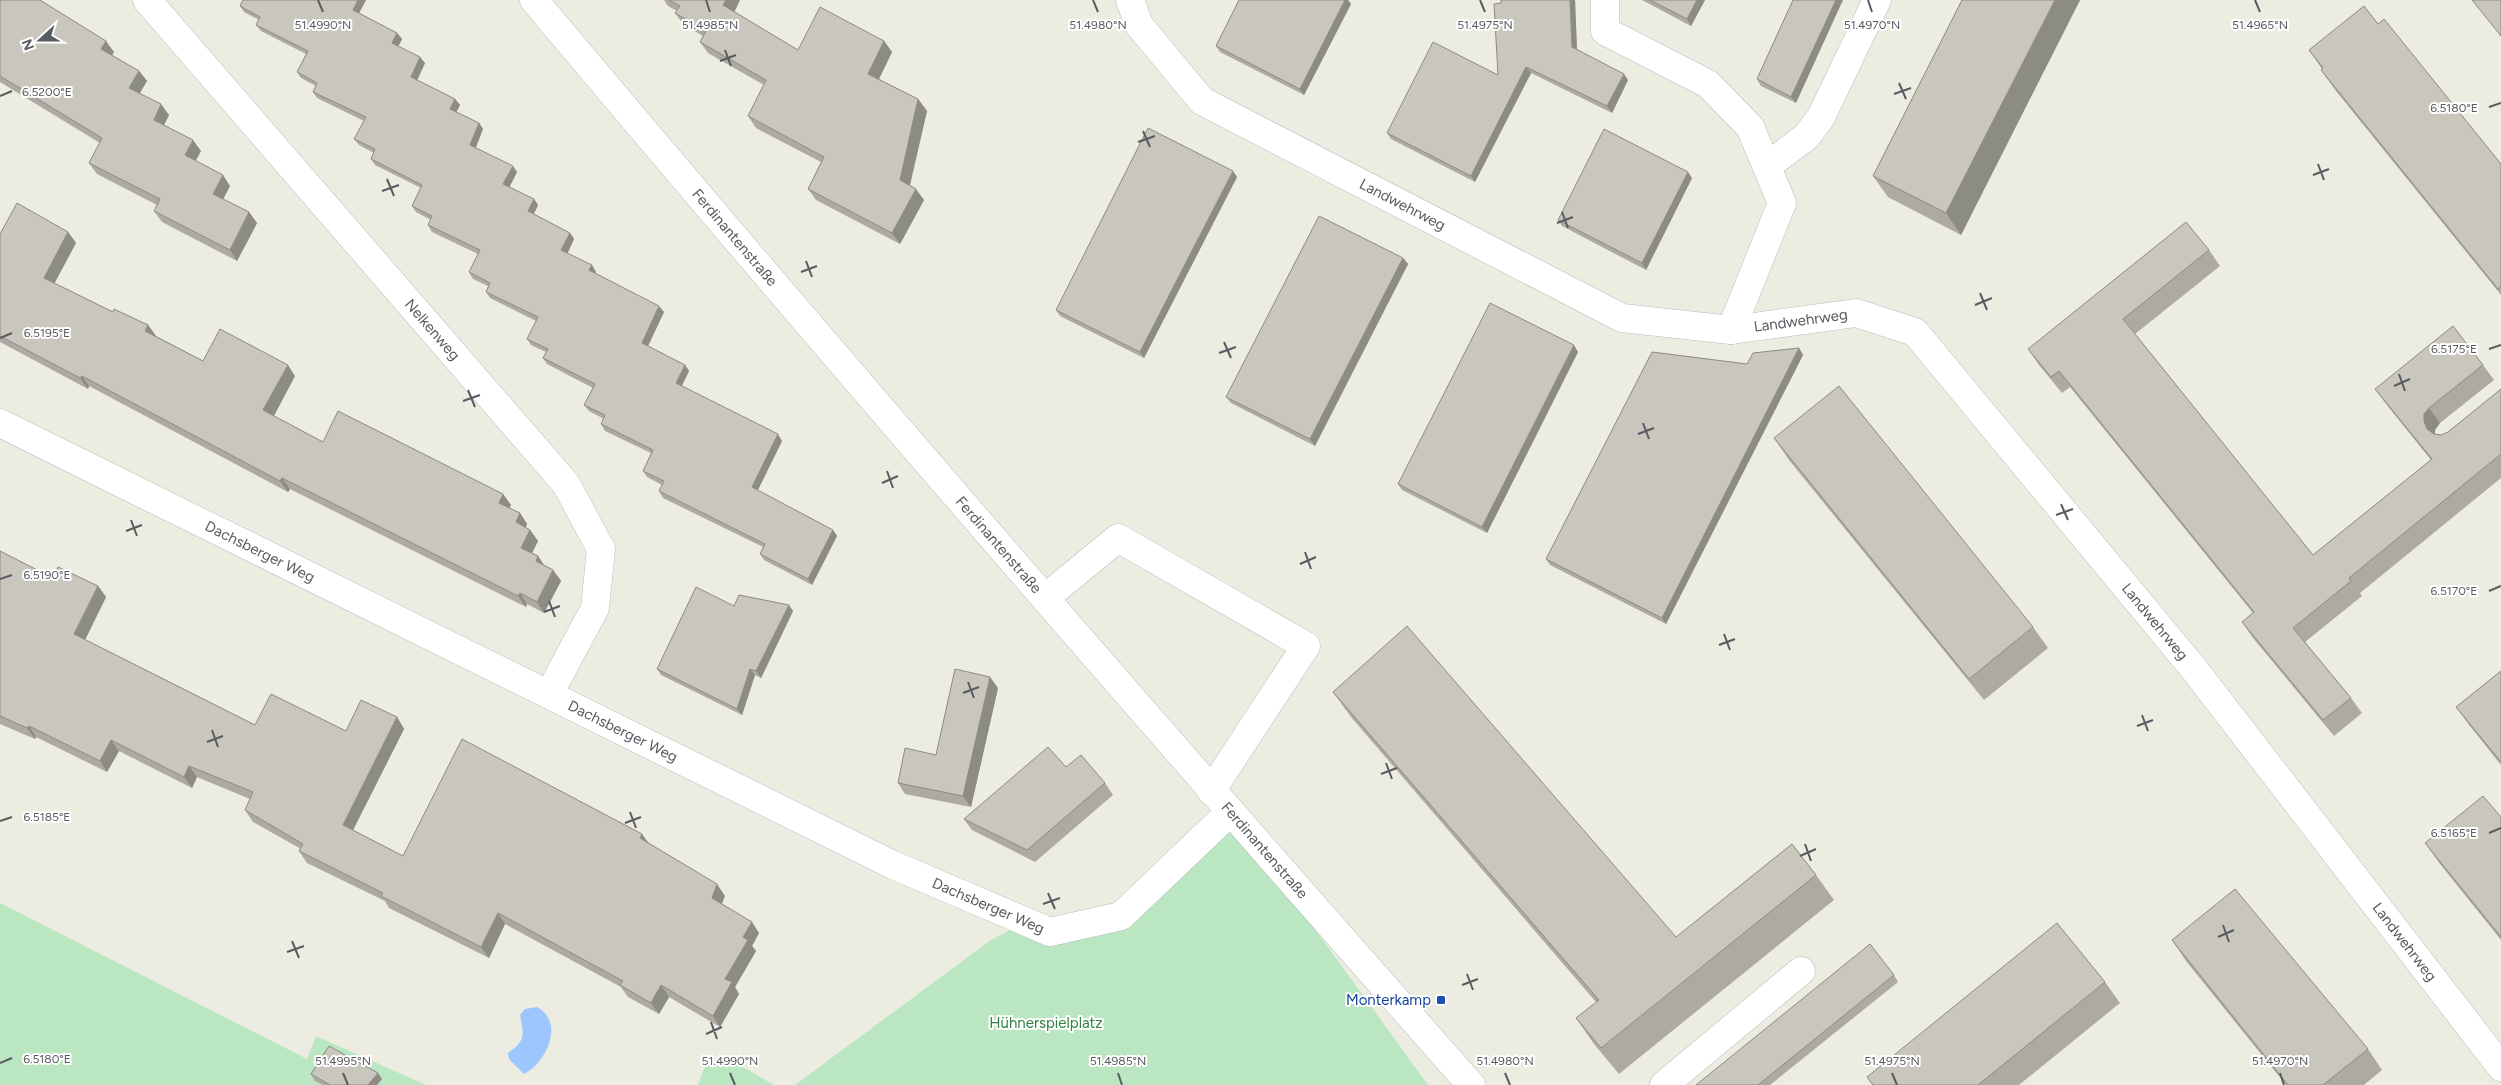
<svg xmlns="http://www.w3.org/2000/svg" width="2501" height="1085" font-family="Figtree,sans-serif">
  <style>
    .green { fill: #bae6c1 }
    .water { fill: #9dc6ff }
    .lines { fill: none; stroke-linecap: round; stroke-linejoin: round }
    .minor-casing { stroke: #bbbcc3; stroke-width: 29 }
    .minor { stroke: #fff; stroke-width: 28 }
    .wall { fill: #acaaa3 }
    .shaded-wall { fill: #8c8b84 }
    .building { fill: #c8c6bd; stroke: #8c8b84 }
    .ticks { fill: none; stroke: #595b62; stroke-width: 2 }
    .transit-dot { fill: #1a4fb4; stroke: #fff; stroke-width: 2 }
    .labels { text-anchor: middle; stroke-width: 4; stroke-linejoin: round; paint-order: stroke }
    .street-label { font-size: 15px; fill: #595b62; stroke: #fff }
    .transit-label { font-size: 15px; fill: #164399; stroke: #fff; text-anchor: end }
    .park-label { font-size: 15px; fill: #2f8240; stroke: #fff }
    .ticks-label { font-size: 12px; text-anchor: middle; fill: #595b62; stroke: #fff; stroke-width: 4; stroke-linejoin: round; paint-order: stroke }
  </style>
  <rect width="100%" height="100%" fill="#edece0"/>
  <g class="green">
    <path d="M1230,812L1428,1085H795L991,940L1018,926L1126,908Z"/>
    <path d="M0,903L307,1059L316,1036L426,1085H0Z"/>
    <path d="M733,1061L774,1085H698L705,1066Z"/>
  </g>
  <path class="water" d="M537,1007C565,1022 547,1062 524,1074L509,1059L508,1053C526,1040 524,1036 520,1015L525,1009Z"/>
  <g class="lines">
    <defs>
      <g id="minor">
        <path id="s1" d="M147,0L566,484L601,549L595,608L549,694"/>
        <path id="s2" d="M534,0C841,366 1155,727 1471,1085"/>
        <path id="s3" d="M1130,0L1139,25L1202,101L1622,318L1731,330L1856,313L1915,332L2194,669L2501,1067"/>
        <path d="M1605,0V31L1708,84L1750,127L1782,203L1731,330"/>
        <path d="M1767,166L1806,137L1821,117L1877,0"/>
        <path id="s4" d="M0,423L893,865L1050,932L1121,916L1230,812"/>
        <path d="M1045,598L1118,538L1306,646L1211,791"/>
        <path d="M1664,1085L1801,971"/>
      </g>
    </defs>
    <use href="#minor" class="minor-casing"/>
    <use href="#minor" class="minor"/>
  </g>
  <g class="wall">
    <path d="M0,0L114,52L112,55L139,71L147,81L140,93L169,115L164,125L201,151L195,161L230,186L223,199L249,212L257,223L237,261L162,222L154,211L157,205L97,174L89,163L100,143L0,82Z"/>
    <path d="M243,0H366L359,13L397,33L402,39L398,46L425,63L417,80L455,99L460,105L456,112L479,123L483,129L476,148L517,172L509,187L534,199L538,205L534,214L570,233L574,239L567,253L596,272L595,273L664,312L648,346L685,365L689,371L682,386L782,441L757,491L833,530L837,536L812,585L764,560L760,554L763,547L663,498L659,491L662,485L647,477L643,471L651,453L605,431L601,424L604,419L589,411L584,405L593,388L547,364L543,358L546,352L531,345L527,339L536,321L490,298L486,292L488,286L473,279L469,272L478,254L432,232L428,225L431,220L416,212L412,206L421,188L375,165L371,159L374,153L359,145L354,139L364,121L317,98L313,92L316,86L301,78L297,72L306,54L261,31L256,25L259,20L244,12L240,6Z"/>
    <path d="M664,0H740L734,12L798,50L884,41L892,52L879,79L918,99L927,111L910,186L924,200L900,244L816,200L808,189L821,162L756,128L748,116L764,85L708,53L700,42L703,36L683,24L675,13L677,11L668,6Z"/>
    <path d="M1239,0H1348L1351,4L1304,95L1220,52L1216,46Z"/>
    <path d="M1501,0H1575L1577,49L1628,80L1612,113L1531,73L1475,182L1391,139L1387,133L1498,75Z"/>
    <path d="M1642,0H1705L1691,26Z"/>
    <path d="M1793,0L1796,103L1761,86L1757,79Z"/>
    <path d="M1962,0H2080L1961,235L1888,197L1873,176Z"/>
    <path d="M2378,24L2501,164V295L2336,91L2321,70L2322,69L2309,50Z"/>
    <path d="M1237,177L1144,358L1060,316L1056,310Z"/>
    <path d="M1692,178L1646,270L1562,226L1558,220Z"/>
    <path d="M68,232L76,243L54,283L113,312L148,325L156,336L203,361L295,376L274,416L323,442L503,494L511,505L509,508L520,513L527,524L526,528L530,530L538,541L532,553L538,556L544,565L553,570L561,581L544,613L527,604L526,607L290,489L288,492L89,386L88,389L0,342V234Z"/>
    <path d="M2209,250L2220,266L2135,334L2313,555L2431,460L2386,404L2375,389L2483,365L2494,380L2440,423L2435,430V434L2441,435L2448,432L2501,389V478L2360,593L2362,596L2305,642L2351,698L2362,713L2334,736L2253,638L2242,622L2253,613L2070,387L2062,393L2039,365L2028,349Z"/>
    <path d="M1403,258L1408,264L1315,446L1231,403L1226,397Z"/>
    <path d="M1799,348L1803,355L1666,624L1550,565L1546,559L1747,364Z"/>
    <path d="M1578,352L1487,533L1402,490L1398,484Z"/>
    <path d="M1774,438L2033,627L2048,648L1984,700L1789,460Z"/>
    <path d="M0,551L53,578L98,586L106,597L85,640L255,725L346,731L397,717L404,729L353,830L403,856L648,843L725,896L722,904L759,933L752,946L756,951L735,987L739,994L720,1027L669,997L659,1014L628,997L621,987L505,924L489,958L389,908L385,901L307,863L299,851L301,849L253,822L245,810L250,799L197,777L192,788L119,751L107,772L36,737L35,739L0,724Z"/>
    <path d="M734,606L793,611L761,678L755,675L742,715L661,675L657,669Z"/>
    <path d="M2501,671V765L2470,726L2456,707Z"/>
    <path d="M998,688L971,807L905,794L898,783L936,755Z"/>
    <path d="M1333,692L1676,937L1816,875L1834,900L1619,1074L1594,1044L1576,1018L1596,1002L1351,717Z"/>
    <path d="M1105,783L1113,795L1035,862L972,830L964,819Z"/>
    <path d="M2501,817V940L2440,864L2425,843Z"/>
    <path d="M2172,940L2368,1049L2382,1070L2364,1085H2286L2186,961Z"/>
    <path d="M1894,975L1898,982L1770,1085H1696Z"/>
    <path d="M2105,982L2120,1003L2019,1085H1873L1867,1077Z"/>
    <path d="M311,1074L382,1079L377,1085H323L315,1081Z"/>
  </g>
  <g class="shaded-wall">
    <path d="M358,0H366L357,17L353,10Z"/>
    <path d="M726,0H740L732,17L723,5Z"/>
    <path d="M1345,0H1348L1351,4L1304,95L1300,89Z"/>
    <path d="M1570,0H1575L1577,53L1572,47Z"/>
    <path d="M1697,0H1705L1691,26L1687,19Z"/>
    <path d="M1836,0H1843L1796,103L1791,97Z"/>
    <path d="M2055,0H2080L1961,235L1946,213Z"/>
    <path d="M397,33L402,39L397,49L392,43Z"/>
    <path d="M106,41L114,52L109,60L101,49Z"/>
    <path d="M884,41L892,52L876,85L868,74Z"/>
    <path d="M420,57L425,63L416,83L411,77Z"/>
    <path d="M1526,67L1531,73L1475,182L1471,176Z"/>
    <path d="M139,71L147,81L136,99L129,88Z"/>
    <path d="M1624,74L1628,80L1612,113L1607,106Z"/>
    <path d="M455,99L460,105L455,115L450,109Z"/>
    <path d="M918,99L927,111L908,192L900,180Z"/>
    <path d="M161,104L169,115L161,131L154,120Z"/>
    <path d="M479,123L483,129L474,151L470,145Z"/>
    <path d="M193,140L201,151L193,166L185,155Z"/>
    <path d="M513,166L517,172L508,190L503,184Z"/>
    <path d="M1233,171L1237,177L1144,358L1140,352Z"/>
    <path d="M1688,172L1692,178L1646,270L1642,263Z"/>
    <path d="M223,175L230,186L220,205L213,194Z"/>
    <path d="M916,189L924,200L900,244L892,233Z"/>
    <path d="M534,199L538,205L532,217L528,211Z"/>
    <path d="M249,212L257,223L237,261L230,250Z"/>
    <path d="M68,232L76,243L52,288L44,278Z"/>
    <path d="M570,233L574,239L566,257L561,250Z"/>
    <path d="M1403,258L1408,264L1315,446L1310,439Z"/>
    <path d="M592,265L596,272L594,276L589,270Z"/>
    <path d="M659,306L664,312L646,350L642,343Z"/>
    <path d="M148,325L156,336L145,331Z"/>
    <path d="M1574,345L1578,352L1487,533L1482,527Z"/>
    <path d="M1799,348L1803,355L1666,624L1662,618Z"/>
    <path d="M288,365L295,376L271,421L263,410Z"/>
    <path d="M685,365L689,371L680,389L676,383Z"/>
    <path d="M82,376L89,386L88,389L80,378Z"/>
    <path d="M2429,408L2440,423L2435,430V437L2427,429L2424,421V414Z"/>
    <path d="M778,434L782,441L756,494L752,487Z"/>
    <path d="M282,478L290,489L288,492L280,481Z"/>
    <path d="M503,494L511,505L506,514L499,503Z"/>
    <path d="M520,513L527,524L523,533L516,522Z"/>
    <path d="M530,530L538,541L529,559L521,548Z"/>
    <path d="M833,530L837,536L812,585L808,579Z"/>
    <path d="M538,556L545,567L536,561Z"/>
    <path d="M553,570L561,581L544,613L537,602Z"/>
    <path d="M98,586L106,597L82,646L74,634Z"/>
    <path d="M520,593L527,604L526,607L518,596Z"/>
    <path d="M789,605L793,611L761,678L756,671Z"/>
    <path d="M750,669L755,675L742,715L737,709Z"/>
    <path d="M990,677L998,688L971,807L963,796Z"/>
    <path d="M397,717L404,729L350,836L343,825Z"/>
    <path d="M29,726L36,737L35,739L27,728Z"/>
    <path d="M111,740L119,751L107,772L100,761Z"/>
    <path d="M189,766L197,777L192,788L184,777Z"/>
    <path d="M642,834L650,845L640,838Z"/>
    <path d="M717,884L725,896L719,909L712,898Z"/>
    <path d="M498,913L505,924L489,958L481,947Z"/>
    <path d="M752,922L759,933L752,946L756,951L735,987L739,994L720,1027L713,1016L725,979L743,937Z"/>
    <path d="M661,985L669,997L659,1014L651,1003Z"/>
    <path d="M378,1073L382,1079L377,1085H368Z"/>
  </g>
  <g class="building">
    <path d="M0,0H40L106,41L101,49L139,71L129,88L161,104L154,120L193,140L185,155L223,175L213,194L249,212L230,250L154,211L160,199L89,163L102,138L0,76Z"/>
    <path d="M243,0H358L353,10L397,33L392,43L420,57L411,77L455,99L450,109L479,123L470,145L513,166L503,184L534,199L528,211L570,233L561,250L592,265L589,270L659,306L642,343L685,365L676,383L778,434L752,487L833,530L808,579L760,554L765,544L659,491L664,481L643,471L653,450L601,424L605,415L584,405L595,384L543,358L548,349L527,339L538,317L486,292L490,283L469,272L480,250L428,225L432,216L412,206L422,185L371,159L375,149L354,139L366,117L313,92L317,83L297,72L308,51L256,25L260,17L240,6Z"/>
    <path d="M669,0H726L723,5L798,50L820,7L884,41L868,74L918,99L900,180L916,189L892,233L808,189L824,157L748,116L766,80L700,42L706,31L675,13L680,6Z"/>
    <path d="M1239,0H1345L1300,89L1216,46Z"/>
    <path d="M1501,0H1570L1572,47L1624,74L1607,106L1526,67L1471,176L1387,133L1433,42L1498,75L1494,4L1501,3Z"/>
    <path d="M1650,0H1697L1687,19Z"/>
    <path d="M1793,0H1836L1791,97L1757,79Z"/>
    <path d="M1962,0H2055L1946,213L1873,176Z"/>
    <path d="M2472,0H2501V36Z"/>
    <path d="M2364,6L2378,24L2384,19L2501,164V286L2498,289L2321,70L2323,68L2309,50Z"/>
    <path d="M1148,128L1233,171L1140,352L1056,310Z"/>
    <path d="M1604,129L1688,172L1642,263L1558,220Z"/>
    <path d="M17,203L68,232L44,278L113,312L114,309L148,325L145,331L203,361L220,329L288,365L263,410L323,442L338,411L503,494L499,503L520,513L516,522L530,530L521,548L538,556L536,561L553,570L537,602L520,593L518,596L282,478L280,481L82,376L80,378L0,336V234Z"/>
    <path d="M1319,216L1403,258L1310,439L1226,397Z"/>
    <path d="M2186,222L2209,250L2123,319L2313,555L2432,459L2375,389L2453,326L2483,365L2429,408L2424,414V421L2427,429L2434,434L2441,435L2448,432L2501,389V454L2349,578L2351,581L2293,628L2351,698L2323,720L2242,622L2254,612L2059,371L2051,377L2028,349Z"/>
    <path d="M1490,303L1574,345L1482,527L1398,484Z"/>
    <path d="M1799,348L1662,618L1546,559L1652,352L1747,364L1753,353Z"/>
    <path d="M1839,386L2033,627L1969,679L1774,438Z"/>
    <path d="M0,551L53,578L58,567L98,586L74,634L255,725L271,694L346,731L361,700L397,717L343,825L403,856L462,739L642,834L640,838L717,884L712,898L752,922L743,937L748,940L725,979L732,982L713,1016L661,985L651,1003L620,985L623,981L498,913L481,947L381,896L383,893L299,851L303,844L245,810L253,792L189,766L184,777L111,740L100,761L29,726L27,728L0,716Z"/>
    <path d="M696,587L734,606L739,595L789,605L756,671L750,669L737,709L657,669Z"/>
    <path d="M1407,626L1676,937L1792,844L1816,875L1601,1048L1576,1018L1599,1000L1333,692Z"/>
    <path d="M955,669L990,677L963,796L898,783L905,748L936,755Z"/>
    <path d="M2501,671V762L2456,707Z"/>
    <path d="M1048,747L1066,767L1081,755L1105,783L1027,850L964,819Z"/>
    <path d="M2483,796L2501,817V937L2425,843Z"/>
    <path d="M2235,889L2368,1049L2323,1085H2288L2172,940Z"/>
    <path d="M2057,923L2105,982L1978,1085H1873L1867,1077Z"/>
    <path d="M1870,944L1894,975L1758,1085H1696Z"/>
    <path d="M329,1046L378,1073L368,1085H330L311,1074Z"/>
  </g>
  <path class="ticks" d="M318,0L323,12M706,0L710,12M1093,0L1098,12M1480,0L1485,12M1868,0L1872,12M2255,0L2260,12M725,50L731,66M720,61L736,55M1899,83L1906,99M1894,94L1911,88M0,96L12,91M2489,107L2501,103M1143,131L1150,147M1138,142L1155,136M2318,164L2324,180M2313,175L2329,169M387,179L394,196M382,191L399,185M1562,212L1568,228M1557,223L1573,217M806,261L812,277M801,272L817,266M1980,293L1987,310M1975,305L1992,298M0,338L12,333M1224,342L1231,358M2489,349L2501,345M1219,353L1236,347M2399,374L2405,391M2394,386L2410,379M468,390L475,407M463,401L480,395M1643,423L1649,439M1638,434L1654,428M887,471L893,488M882,483L898,476M2061,504L2068,520M2056,515L2073,509M131,520L137,536M126,531L142,525M1305,552L1311,569M1300,564L1316,557M0,579L12,575M2489,591L2501,586M549,601L555,617M544,612L560,606M1724,634L1730,650M1719,645L1735,639M968,682L974,698M963,693L979,687M2142,715L2148,731M2137,726L2153,720M212,730L218,747M207,742L223,736M1386,763L1392,779M1381,774L1397,768M630,812L636,828M0,821L12,817M625,823L641,817M2489,833L2501,828M1805,844L1811,861M1800,856L1816,849M1048,893L1055,909M1043,904L1060,898M2223,925L2229,942M2218,937L2234,930M292,941L299,958M287,952L304,946M1467,974L1473,990M1462,985L1478,979M711,1022L717,1039M706,1034L722,1027M0,1063L12,1058M343,1073L348,1085M730,1073L735,1085M1118,1073L1122,1085M1505,1073L1510,1085M1892,1073L1897,1085M2280,1073L2284,1085"/>
  <rect class="transit-dot" x="1436" y="995" width="10" height="10" rx="2.5"/>
  <g class="labels">
    <g class="street-label">
      <text dy="5" stroke="none"><textPath href="#s3" startOffset="351">Landwehrweg</textPath></text>
      <text dy="5" stroke="none"><textPath href="#s2" startOffset="311">Ferdinantenstraße</textPath></text>
      <text dy="5" stroke="none"><textPath href="#s3" startOffset="778">Landwehrweg</textPath></text>
      <text dy="5" stroke="none"><textPath href="#s1" startOffset="436">Nelkenweg</textPath></text>
      <text dy="5" stroke="none"><textPath href="#s2" startOffset="716">Ferdinantenstraße</textPath></text>
      <text dy="5" stroke="none"><textPath href="#s4" startOffset="290">Dachsberger Weg</textPath></text>
      <text dy="5" stroke="none"><textPath href="#s3" startOffset="1272">Landwehrweg</textPath></text>
      <text dy="5" stroke="none"><textPath href="#s4" startOffset="695">Dachsberger Weg</textPath></text>
      <text dy="5" stroke="none"><textPath href="#s2" startOffset="1121">Ferdinantenstraße</textPath></text>
      <text dy="5" stroke="none"><textPath href="#s4" startOffset="1100">Dachsberger Weg</textPath></text>
      <text dy="5" stroke="none"><textPath href="#s3" startOffset="1678">Landwehrweg</textPath></text>
    </g>
    <g class="transit-label">
      <text x="1431" y="1005">Monterkamp</text>
    </g>
    <g class="park-label">
      <text x="1046" y="1028">Hühnerspielplatz</text>
    </g>
  </g>
  <g class="ticks-label">
    <text x="323" y="29">51.4990°N</text>
    <text x="710" y="29">51.4985°N</text>
    <text x="1098" y="29">51.4980°N</text>
    <text x="1485" y="29">51.4975°N</text>
    <text x="1872" y="29">51.4970°N</text>
    <text x="2260" y="29">51.4965°N</text>
    <text x="47" y="96">6.5200°E</text>
    <text x="2454" y="112">6.5180°E</text>
    <text x="47" y="337">6.5195°E</text>
    <text x="2454" y="353">6.5175°E</text>
    <text x="47" y="579">6.5190°E</text>
    <text x="2454" y="595">6.5170°E</text>
    <text x="47" y="821">6.5185°E</text>
    <text x="2454" y="837">6.5165°E</text>
    <text x="47" y="1063">6.5180°E</text>
    <text x="343" y="1065">51.4995°N</text>
    <text x="730" y="1065">51.4990°N</text>
    <text x="1118" y="1065">51.4985°N</text>
    <text x="1505" y="1065">51.4980°N</text>
    <text x="1892" y="1065">51.4975°N</text>
    <text x="2280" y="1065">51.4970°N</text>
  </g>
  <g transform="translate(40 40) rotate(249)" stroke="#ffffff" stroke-width="4" paint-order="stroke">
  <path d="M0-4L9 19L0 12L-9 19Z" fill="#595b62"/>
  <text y="-8" font-size="14" font-weight="bold" text-anchor="middle" fill="#595b62">N</text>
  </g>
</svg>
